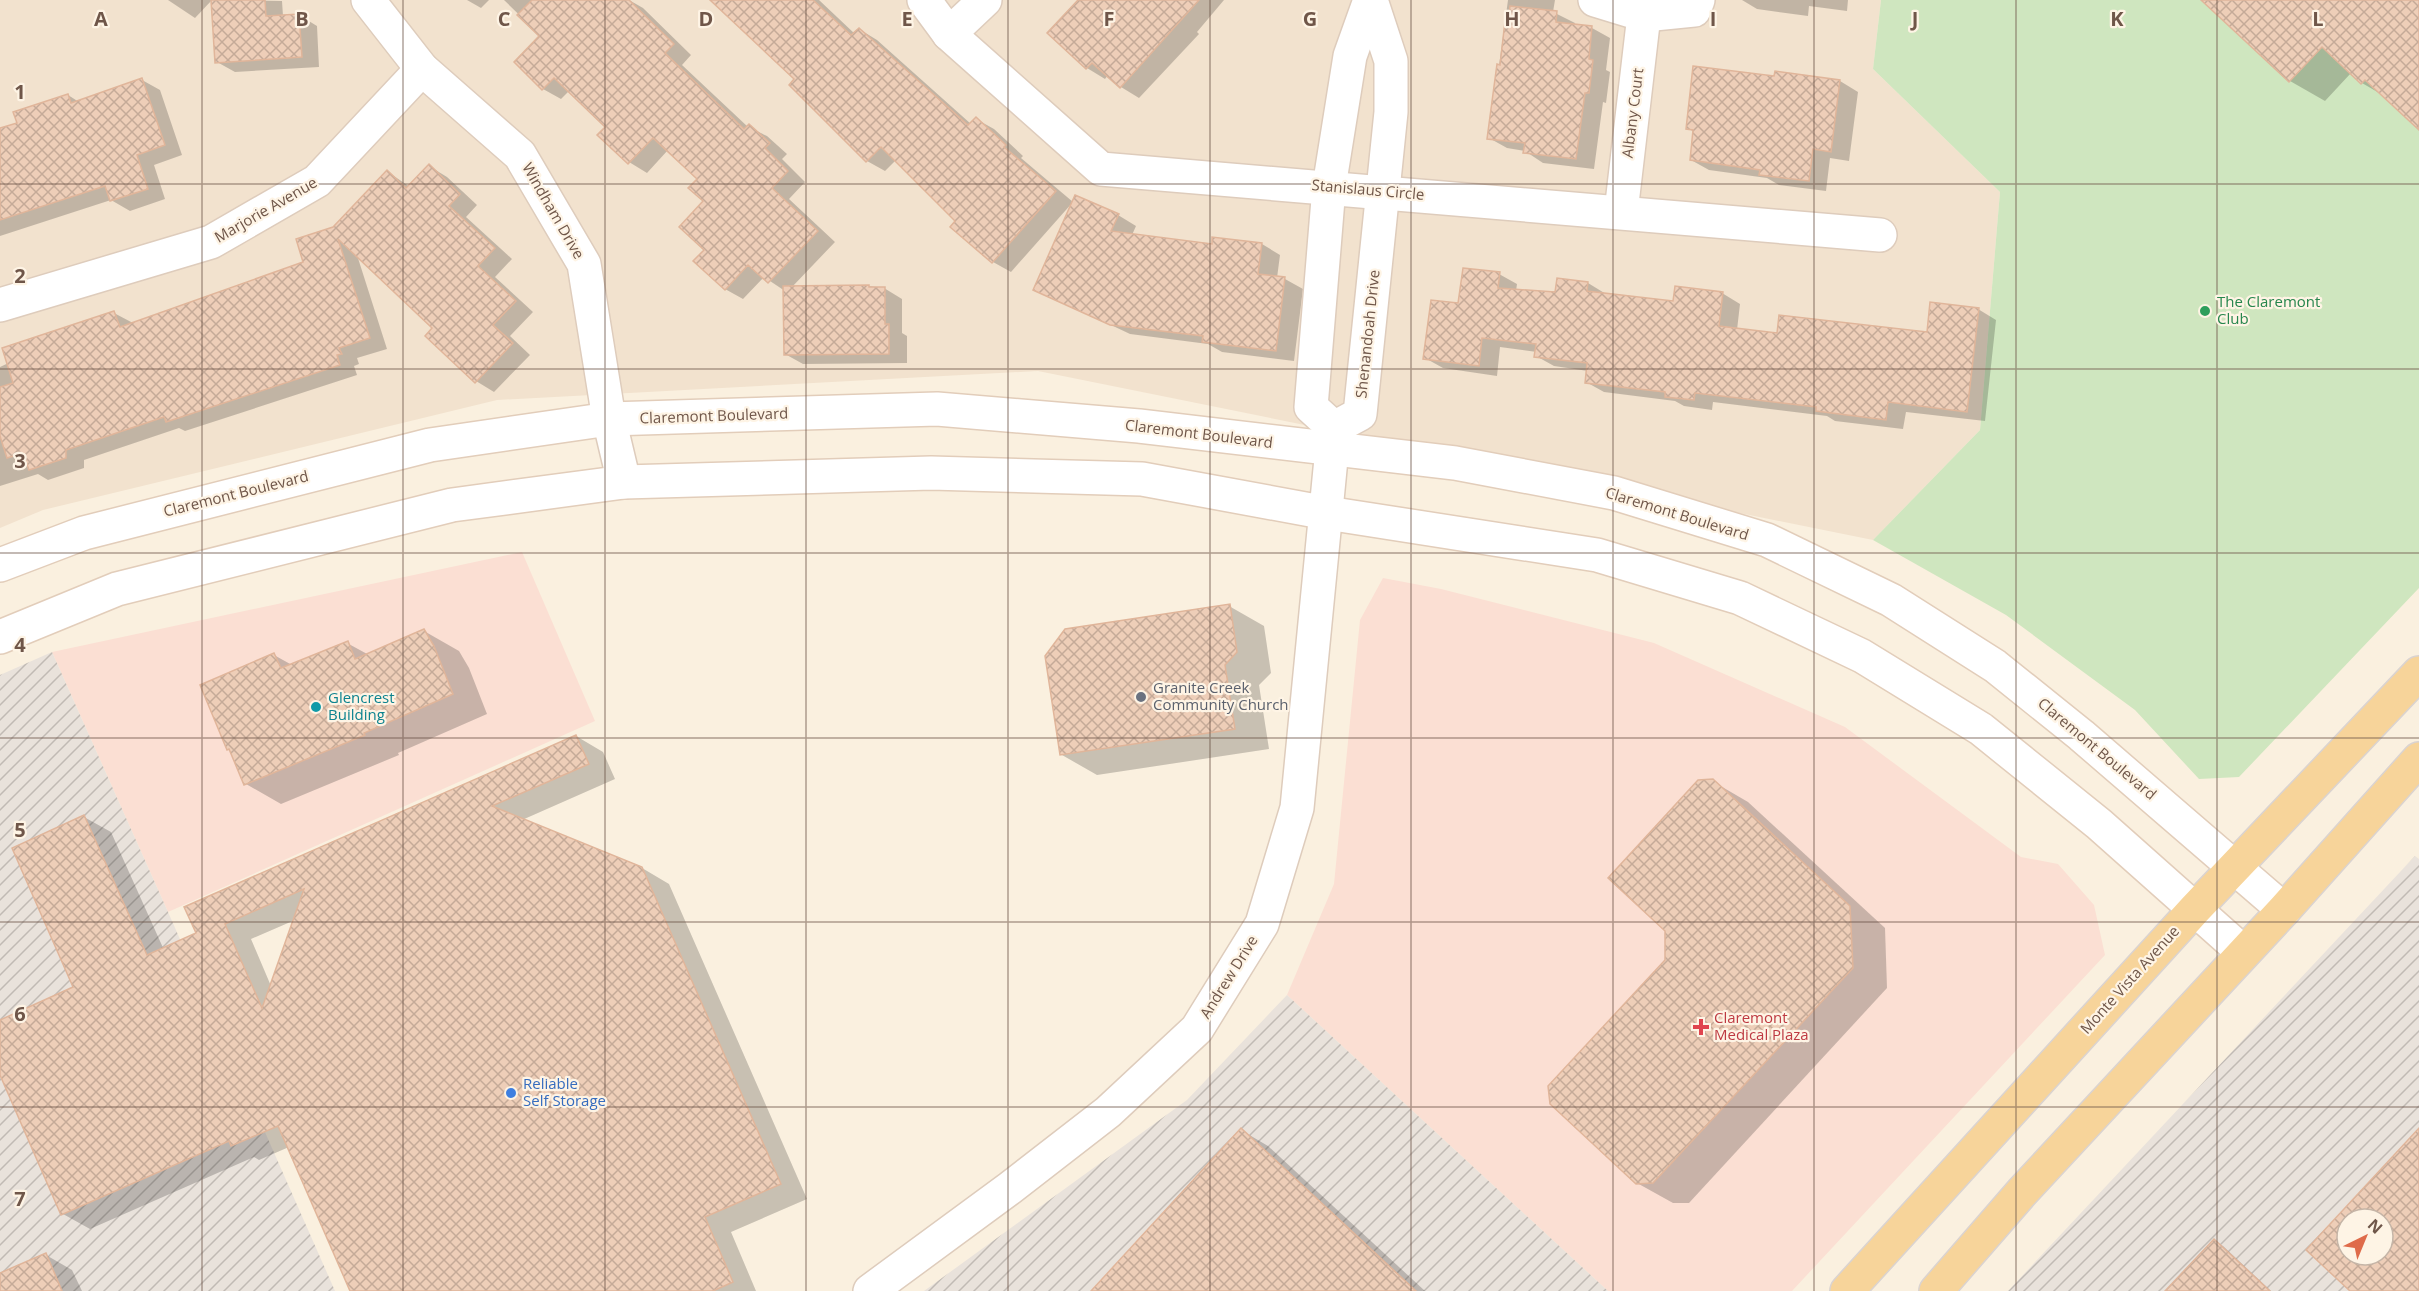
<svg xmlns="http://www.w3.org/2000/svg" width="2419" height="1291" font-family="'Open Sans',sans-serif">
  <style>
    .residential { fill: #f2e2ce }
    .commercial { fill: #fbdfd3 }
    .industrial { fill: url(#industrial-furrows); fill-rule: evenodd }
    .pitch { fill: #cfe6bf }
    .shadow { fill: #0003; fill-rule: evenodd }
    .building { fill: url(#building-cross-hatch); stroke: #e0b59a; stroke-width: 1.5; fill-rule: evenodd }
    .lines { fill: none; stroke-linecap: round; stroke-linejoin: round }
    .minor-casing { stroke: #deccbc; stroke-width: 36 }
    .secondary-casing { stroke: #e2cdba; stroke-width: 36 }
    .primary-casing { stroke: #dad3d0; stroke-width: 36 }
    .minor { stroke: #fff; stroke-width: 33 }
    .secondary { stroke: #fff; stroke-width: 33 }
    .primary { stroke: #f7d49a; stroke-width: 33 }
    .grid { fill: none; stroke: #6f5649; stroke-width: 1.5; stroke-opacity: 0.55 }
    .leisure-dot { fill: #2e9e5b; stroke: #fef4e5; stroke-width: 2 }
    .worship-dot { fill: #6b7280; stroke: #fef4e5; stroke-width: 2 }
    .culture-dot { fill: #0f9aa8; stroke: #fef4e5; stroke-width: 2 }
    .health-dot { fill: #e0444e; stroke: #fef4e5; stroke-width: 2 }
    .shop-dot { fill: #3f7fe0; stroke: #fef4e5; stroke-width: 2 }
    .labels { text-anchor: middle; stroke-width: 4.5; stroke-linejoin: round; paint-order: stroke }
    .street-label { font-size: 15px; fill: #6f5649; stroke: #fef4e5 }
    .leisure-label { font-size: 15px; fill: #27864d; stroke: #fef4e5; text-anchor: start }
    .worship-label { font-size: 15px; fill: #5b616d; stroke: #fef4e5; text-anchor: start }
    .culture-label { font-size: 15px; fill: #0d838f; stroke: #fef4e5; text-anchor: start }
    .health-label { font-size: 15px; fill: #be3a42; stroke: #fef4e5; text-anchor: start }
    .shop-label { font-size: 15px; fill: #366cbe; stroke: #fef4e5; text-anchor: start }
    .grid-label { font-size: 20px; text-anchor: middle; font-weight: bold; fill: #6f5649; stroke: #fef4e5; stroke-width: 4.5; stroke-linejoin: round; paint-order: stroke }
  </style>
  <defs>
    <pattern id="industrial-furrows" width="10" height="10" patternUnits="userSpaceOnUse" patternTransform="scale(1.5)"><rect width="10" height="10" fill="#e9e2db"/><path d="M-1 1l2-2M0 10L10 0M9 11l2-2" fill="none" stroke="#c1bab4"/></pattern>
    <pattern id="building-cross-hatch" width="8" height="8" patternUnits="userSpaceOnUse" patternTransform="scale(1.5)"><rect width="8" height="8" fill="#eeceb8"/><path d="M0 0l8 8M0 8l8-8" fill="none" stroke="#c5aa98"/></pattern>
  </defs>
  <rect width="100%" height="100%" fill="#faf0df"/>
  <path class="residential" d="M0,0H1881L1873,69L2000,192L1980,430L1873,540L1038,371L497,400L43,510L0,528Z"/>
  <g class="commercial">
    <path d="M522,552L595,721L168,912L52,652Z"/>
    <path d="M1383,578L1441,589L1654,643L1845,727L2021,857L2058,864L2094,905L2105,955L1792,1291H1608L1287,995L1334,884L1360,620Z"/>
  </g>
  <g class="industrial">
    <path d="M52,652L168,912L335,1291H0V675Z"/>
    <path d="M2415,856L2419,859V1291H2008ZM2347,1219H2383V1255H2347Z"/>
    <path d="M1287,995L1608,1291H924L1187,1100Z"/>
  </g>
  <path class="pitch" d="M1881,0H2419V588L2239,777L2199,779L2135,710L2006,615L1873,540L1980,430L2000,192L1873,69Z"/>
  <g class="shadow">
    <path d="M168,0H212L195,18Z"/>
    <path d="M213,0L282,1L283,16L299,15L317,26L319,67L235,72L217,62Z"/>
    <path d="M467,0H489L481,8Z"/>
    <path d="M504,0H629L643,8L691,55L682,65L748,127L767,136L787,154L782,159L805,182L789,199L835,242L792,287L868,286L884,288L902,299V333L907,336V363L803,364L785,354V291L764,277L743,299L725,289L706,250L705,201L699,179L668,150L647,173L629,162L607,127L569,91L561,99L543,89L541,36Z"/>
    <path d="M727,0H819L855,34L859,29L877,40L971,124L976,119L994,129L1023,156L1021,158L1073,202L1011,272L993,262L957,221L896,160L885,171L867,161L791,85L796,79Z"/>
    <path d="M1080,0H1224L1197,32L1199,34L1139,98L1121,87L1108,75L1105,79L1087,68L1050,33Z"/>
    <path d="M1508,0H1555L1553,12L1575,23L1574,26L1592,28L1610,38L1606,70L1610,72L1606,103L1603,102L1594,169L1543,163L1525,151L1507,148L1489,138Z"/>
    <path d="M1742,0H1848L1847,11L1809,6L1808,16L1757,9Z"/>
    <path d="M2223,0H2419V127L2386,97L2362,83L2351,73L2325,101L2290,81L2214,10Z"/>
    <path d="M1776,72L1840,81L1858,92L1849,161L1830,158L1826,191L1779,185L1767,178L1709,170L1691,160L1694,132L1688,128L1776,78Z"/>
    <path d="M142,80L160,90L182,155L154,165L165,199L130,211L111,200L0,236V130L18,124L68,95L79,102Z"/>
    <path d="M429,166L447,177L477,205L466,217L512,259L495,277L533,312L510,336L530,355L494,392L476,381L434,328L357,255L387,349L357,358L359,364L354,366L357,375L185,431L179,428L84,460V468L48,480L38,474L0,486V367L114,313L133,323L305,263L388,172L410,187Z"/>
    <path d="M1118,215L1136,226L1132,235L1213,245L1262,244L1280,255L1277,278L1285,279L1303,289L1294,361L1222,352L1208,344L1130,334L1035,289Z"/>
    <path d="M1499,274L1517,284L1516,291L1557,294L1588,283L1606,294L1675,303L1722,293L1740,304L1737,330L1779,334H1928L1978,309L1996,320L1985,421L1906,412L1903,429L1835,421L1827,416L1713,402L1712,410L1684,406L1675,401L1604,392L1586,382L1588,371L1554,366L1536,356L1537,352L1500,347L1497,376L1443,368L1425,358L1460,305Z"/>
    <path d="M1229,606L1264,626L1271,673L1259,685L1269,749L1097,775L1062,755Z"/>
    <path d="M424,631L459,651L469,668L487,714L398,753L399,755L281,804L246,784L231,752L228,749L274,655L292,665L347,643L369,655Z"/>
    <path d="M576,736L603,752L615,779L522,820L642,868L669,884L807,1199L731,1232L756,1291H352L289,1147L259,1160L254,1157L90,1229L63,1214L0,1071V1022L75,988L84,817L111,832L164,950ZM295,920L271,986L251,939Z"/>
    <path d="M1712,781L1748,802L1885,928L1887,988L1689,1203H1673L1637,1183Z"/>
    <path d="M1241,1130L1268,1146L1425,1291H1093Z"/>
    <path d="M2214,1241L2223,1246L2271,1291H2167Z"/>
    <path d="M46,1255L72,1270L82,1291H0V1275Z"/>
  </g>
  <g class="building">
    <path d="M211,0H265L266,16L299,14L302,57L215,63Z"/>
    <path d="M532,0H629L674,44L665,53L744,129L749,124L770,143L765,148L788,171L772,188L818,231L768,283L748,265L725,290L693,261L704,250L679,227L703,201L688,188L697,179L653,138L628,164L597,135L605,127L554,78L542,90L514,62L539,36L517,15Z"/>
    <path d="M710,0H813L851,35L859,28L968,125L976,117L1006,145L1004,147L1056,191L992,263L950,227L955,221L881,147L866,162L789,85L794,79Z"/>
    <path d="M1078,0H1199L1120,88L1092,63L1086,69L1047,33Z"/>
    <path d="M2201,0H2419V130L2365,80L2361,84L2322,47L2289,82Z"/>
    <path d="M1510,6L1557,11L1556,22L1592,26L1589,59L1593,60L1589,93H1585L1576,159L1523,153L1525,143L1487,139L1497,64L1500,65L1505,21L1508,22Z"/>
    <path d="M1693,66L1774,76L1775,71L1840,80L1831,152L1813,149L1809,181L1759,175L1760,170L1690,160L1693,130L1686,129Z"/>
    <path d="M142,78L165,145L137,155L148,189L110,201L105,186L0,220V128L17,123L13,112L68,94L71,103Z"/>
    <path d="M429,164L460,194L449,206L495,248L478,266L516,301L493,325L513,343L475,383L425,336L432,328L338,239L370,338L339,348L342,354L337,355L340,365L166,422L164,417L66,450V458L29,470L23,453L7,458L0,436V387L13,383L2,348L114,311L120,327L303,262L296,239L333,227L387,170L406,188Z"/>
    <path d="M1075,195L1119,214L1111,231L1212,244V237L1262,243L1258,274L1285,277L1276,351L1202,342L1203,336L1110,325L1033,290Z"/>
    <path d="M1463,268L1500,272L1498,288L1555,292L1557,278L1588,282L1587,291L1673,301L1675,286L1723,292L1719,326L1777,333L1779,315L1927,332L1930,302L1979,308L1967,412L1888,402L1886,420L1816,411V407L1695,393L1694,400L1665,397V392L1585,383L1587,363L1534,357L1536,344L1482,338L1479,366L1423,359L1431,300L1458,303Z"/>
    <path d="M869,285V287H885V324H889V354L784,355L783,286Z"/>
    <path d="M1230,604L1237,652L1225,665L1235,729L1060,755L1045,656L1065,629Z"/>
    <path d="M424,629L434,646L453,694L364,733L365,735L244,785L229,749L227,750L200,685L274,653L281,668L348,641L355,659Z"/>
    <path d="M576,735L589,764L492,806L642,867L781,1184L705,1217L733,1282L713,1291H350L278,1126L231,1146L229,1141L61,1215L0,1075V1020L73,987L12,848L84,815L147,955L196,933L184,907ZM304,889L262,1008L225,924Z"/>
    <path d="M1713,779L1850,906L1853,968L1653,1183L1636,1184L1550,1104L1548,1086L1665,960V931L1608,878L1698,780Z"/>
    <path d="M1241,1128L1416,1291H1091Z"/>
    <path d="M2419,1128V1291H2350L2306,1250ZM2347,1219H2383V1255H2347Z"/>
    <path d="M2214,1239L2270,1291H2165Z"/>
    <path d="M46,1253L62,1291H0V1273Z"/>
  </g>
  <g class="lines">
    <defs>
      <g id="minor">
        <path d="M368,0L422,69L520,155L584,264L609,419L624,482"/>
        <path d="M924,0L949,34L1101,169L1880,235"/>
        <path d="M1595,0L1644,15L1694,10L1698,0"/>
        <path d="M949,34L985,0"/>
        <path d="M1621,212L1644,15"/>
        <path d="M0,305L211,242L317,181L422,69"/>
        <path d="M1334,428L1360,414L1391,112V61L1371,0"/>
        <path d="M1334,428L1311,407L1329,187L1350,56L1370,0"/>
        <path d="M870,1291L1010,1188L1108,1112L1197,1029L1262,924L1297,808L1334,428"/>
      </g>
      <g id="secondary">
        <path d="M0,565L84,533L430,445L609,419L937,409L1139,426L1455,463L1614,493L1767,540L1891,600L1995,666L2081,735L2284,910"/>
        <path d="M0,637L117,589L452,505L624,482L931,473L1142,479L1327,513L1597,555L1740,598L1862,656L1981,729L2099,824L2243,952"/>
      </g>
      <g id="primary">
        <path d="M1847,1291L2195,909L2419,673"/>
        <path d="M1936,1291L2022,1192L2284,910L2419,759"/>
      </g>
    </defs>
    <use href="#minor" class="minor-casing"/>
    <use href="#secondary" class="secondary-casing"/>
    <use href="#primary" class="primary-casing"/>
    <use href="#minor" class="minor"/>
    <use href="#secondary" class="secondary"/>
    <use href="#primary" class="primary"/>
  </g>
  <path class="grid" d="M202,0V1291M403,0V1291M605,0V1291M806,0V1291M1008,0V1291M1210,0V1291M1411,0V1291M1613,0V1291M1814,0V1291M2016,0V1291M2217,0V1291M0,184H2419M0,369H2419M0,553H2419M0,738H2419M0,922H2419M0,1107H2419"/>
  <circle class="leisure-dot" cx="2205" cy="311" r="6"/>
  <circle class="worship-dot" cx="1141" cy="697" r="6"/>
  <circle class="culture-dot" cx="316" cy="707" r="6"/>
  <path class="health-dot" d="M1698 1018h6v6h6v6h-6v6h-6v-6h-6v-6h6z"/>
  <circle class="shop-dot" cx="511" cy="1093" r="6"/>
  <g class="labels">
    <g class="street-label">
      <text transform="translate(1633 113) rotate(-83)" y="5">Albany Court</text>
      <text transform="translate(1368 190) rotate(5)" y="5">Stanislaus Circle</text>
      <text transform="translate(266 210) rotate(-30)" y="5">Marjorie Avenue</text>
      <text transform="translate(553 211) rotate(60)" y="5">Windham Drive</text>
      <text transform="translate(1368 334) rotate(-84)" y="5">Shenandoah Drive</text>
      <text transform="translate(714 416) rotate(-2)" y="5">Claremont Boulevard</text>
      <text transform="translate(1199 434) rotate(7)" y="5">Claremont Boulevard</text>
      <text transform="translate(236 494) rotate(-14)" y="5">Claremont Boulevard</text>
      <text transform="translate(1677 514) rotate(17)" y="5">Claremont Boulevard</text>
      <text transform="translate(2097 749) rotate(40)" y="5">Claremont Boulevard</text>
      <text transform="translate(1229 977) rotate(-58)" y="5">Andrew Drive</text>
      <text transform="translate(2130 980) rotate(-48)" y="5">Monte Vista Avenue</text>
    </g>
    <g class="leisure-label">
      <text x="2217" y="307">The Claremont<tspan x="2217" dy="17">Club</tspan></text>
    </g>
    <g class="worship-label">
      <text x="1153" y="693">Granite Creek<tspan x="1153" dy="17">Community Church</tspan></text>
    </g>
    <g class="culture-label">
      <text x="328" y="703">Glencrest<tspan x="328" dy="17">Building</tspan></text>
    </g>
    <g class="health-label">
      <text x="1714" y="1023">Claremont<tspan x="1714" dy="17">Medical Plaza</tspan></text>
    </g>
    <g class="shop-label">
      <text x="523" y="1089">Reliable<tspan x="523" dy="17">Self Storage</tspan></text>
    </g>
  </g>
  <g class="grid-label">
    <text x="101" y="26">A</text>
    <text x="302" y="26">B</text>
    <text x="504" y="26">C</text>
    <text x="706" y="26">D</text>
    <text x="907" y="26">E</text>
    <text x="1109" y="26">F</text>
    <text x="1310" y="26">G</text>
    <text x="1512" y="26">H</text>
    <text x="1713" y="26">I</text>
    <text x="1915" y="26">J</text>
    <text x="2117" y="26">K</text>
    <text x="2318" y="26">L</text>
    <text x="20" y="99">1</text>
    <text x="20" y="283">2</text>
    <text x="20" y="468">3</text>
    <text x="20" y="652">4</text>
    <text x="20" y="837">5</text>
    <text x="20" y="1021">6</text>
    <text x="20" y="1206">7</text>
  </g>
  <g transform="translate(2365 1237) rotate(43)"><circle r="28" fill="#fef4e5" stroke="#c5b5a7" stroke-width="1.5"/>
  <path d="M0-4.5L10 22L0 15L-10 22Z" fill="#df6b4a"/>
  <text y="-9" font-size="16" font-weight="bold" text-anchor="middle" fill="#6f5649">N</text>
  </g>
</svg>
